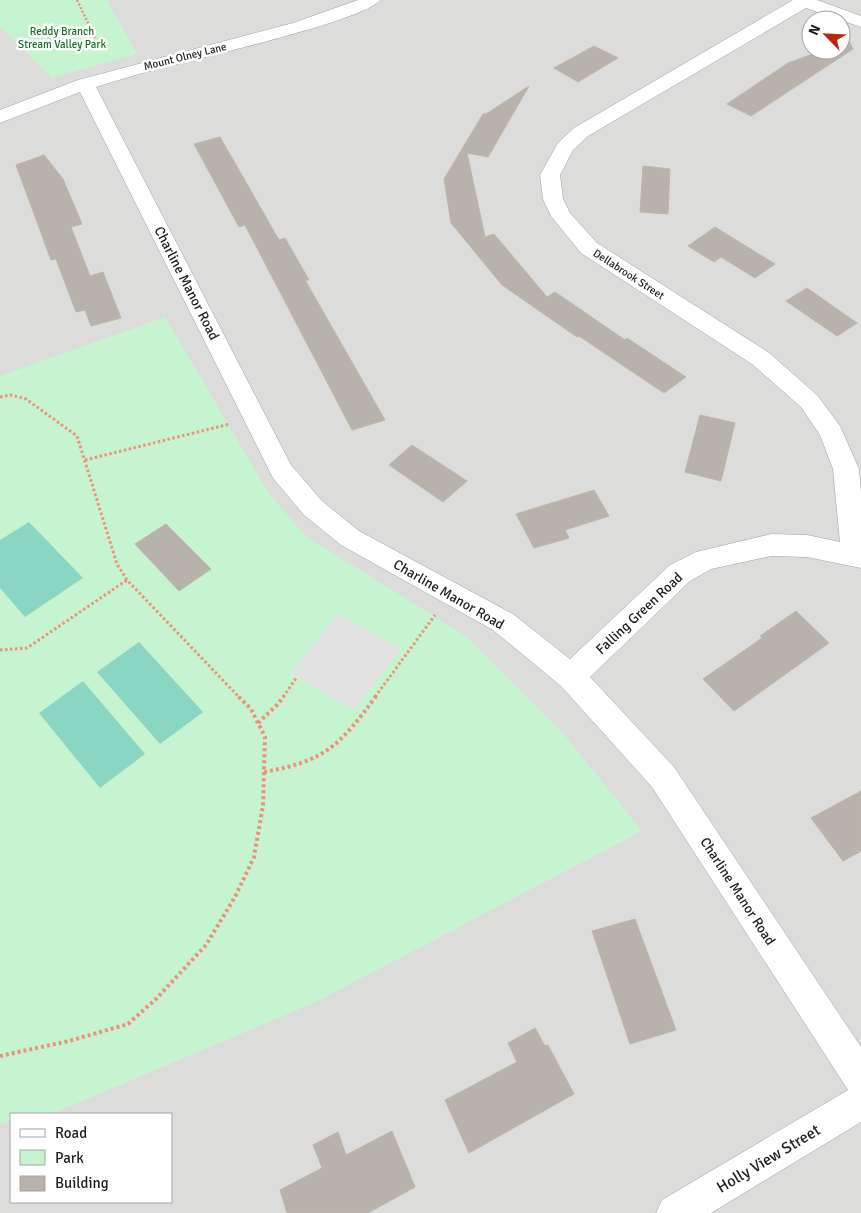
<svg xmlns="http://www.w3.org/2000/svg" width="861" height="1213" font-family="Signika,sans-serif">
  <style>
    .residential { fill: #dcdcdb; fill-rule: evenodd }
    .park { fill: #c6f4d0 }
    .pitch { fill: #8ad6c2 }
    .parking { fill: #e2e2e2 }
    .building { fill: #b7b2ab; stroke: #bfb5a9 }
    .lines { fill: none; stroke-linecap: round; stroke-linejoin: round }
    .minor-casing { stroke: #a2a2a2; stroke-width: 1 }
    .path-far2 { stroke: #ed9278; stroke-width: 2.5; stroke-dasharray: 2 2; stroke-linecap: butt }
    .path-far1 { stroke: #ed9278; stroke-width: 3; stroke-dasharray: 2.5 2.5; stroke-linecap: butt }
    .path { stroke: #ed9278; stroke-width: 4; stroke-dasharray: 3 3; stroke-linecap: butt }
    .minor { fill: #fff; fill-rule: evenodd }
    .labels { text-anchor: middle; stroke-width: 5; stroke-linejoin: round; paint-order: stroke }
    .far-park-label { font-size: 11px; fill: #167328; stroke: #fff }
    .far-street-label { font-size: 11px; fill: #1e1e1e; stroke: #fff }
    .street-label { font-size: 14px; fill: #1e1e1e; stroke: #fff }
    .near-street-label { font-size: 16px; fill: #1e1e1e; stroke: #fff }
  </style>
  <rect width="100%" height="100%" fill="#eeece5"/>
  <path class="residential" d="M7,0H861V1213H0V2ZM811,20H841V50H811ZM11,1114H171V1202H11Z"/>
  <g class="park">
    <path d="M0,0H107L137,54L52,78L0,26Z"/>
    <path d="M165,317L268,492L305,536L466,636L562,732L642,831L316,1002L56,1112L46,1114H11V1122L0,1124V376Z"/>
  </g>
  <g class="pitch">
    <path d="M29,522L83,578L25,617L0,588V540Z"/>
    <path d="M139,642L203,712L160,744L97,672Z"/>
    <path d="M83,681L145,754L100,788L39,713Z"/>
  </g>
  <path class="parking" d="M338,614L401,649L354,710L290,673Z"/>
  <g class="building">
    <path d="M849,41L853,49L751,116L727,104L788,63L824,50H841V44Z"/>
    <path d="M594,46L618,58L578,82L554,68Z"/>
    <path d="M529,86L488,157L467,153L485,237L494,234L547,297L555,292L625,340L627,338L686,377L664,393L579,336L577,337L502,285L451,223L444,179L483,114H486Z"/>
    <path d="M220,137L279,240L285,238L309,280H305L385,420L352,430L245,225L239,227L194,144Z"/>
    <path d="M44,155L63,179L82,224L71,227L90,276L103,272L121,318L91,326L85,310L76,312L56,259L51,260L16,165Z"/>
    <path d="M643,166L670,169L668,214L640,212Z"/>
    <path d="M715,227L775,264L755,278L721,257L714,262L688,246Z"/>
    <path d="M807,288L857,323L837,336L786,301Z"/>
    <path d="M700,415L735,423L721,481L685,472Z"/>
    <path d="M412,445L467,481L443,502L389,465Z"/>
    <path d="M594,490L609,516L565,530L569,538L534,548L516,514Z"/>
    <path d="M166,524L211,569L179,591L135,544Z"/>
    <path d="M796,611L829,643L734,711L703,679L762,638L760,636Z"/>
    <path d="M861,791V851L843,861L811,818Z"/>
    <path d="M635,919L676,1030L630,1044L592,931Z"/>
    <path d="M535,1028L545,1046L548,1045L574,1094L469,1153L445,1100L517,1062L508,1043Z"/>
    <path d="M392,1131L415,1187L368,1213H287L280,1190L322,1168L313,1145L338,1132L346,1155Z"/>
  </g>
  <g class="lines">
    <defs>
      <path id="minor" d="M358,0H380C367,19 212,55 181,63C152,70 124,78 96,87L291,465L322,501L359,531L513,614L570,659L670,565L696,552L771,534L807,535L840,542L833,469L820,435L801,407L752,364L581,253L551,216L543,199L540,175L558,143L574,128L793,0H817L861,16V27L806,8L588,136L573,150L560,175L563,199L570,213L597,243L768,352L817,395L840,426L859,469L861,493V568L807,557L771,556L711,569L690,581L590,677L674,767L861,1047V1122L711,1213H656L662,1200L848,1090L652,787L561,686L493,630L341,545L304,515L273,478L80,92L0,123V110L78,80L293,23Z"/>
    </defs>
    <use href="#minor" class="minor-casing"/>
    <path class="path-far2" d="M77,0L100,48"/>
    <g class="path-far1">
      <path d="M0,397L11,395L26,399L77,436L117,564L127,580L239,697"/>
      <path d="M85,460L230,424"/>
      <path d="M0,650L27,648L127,580"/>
      <path d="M283,697L297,677"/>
      <path d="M375,697L435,615"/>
    </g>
    <g class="path">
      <path d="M258,723L277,705L284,696"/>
      <path d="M264,772C326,761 340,745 376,696"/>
      <path d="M0,1056L69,1041L128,1024L156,999L206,945L235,897L254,857L263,805L265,737L251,709L238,696"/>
    </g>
    <use href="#minor" class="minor"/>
  </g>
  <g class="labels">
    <g class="far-park-label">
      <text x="62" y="35">Reddy Branch<tspan x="62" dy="13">Stream Valley Park</tspan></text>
    </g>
    <g class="far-street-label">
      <text transform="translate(185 56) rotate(-14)" y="4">Mount Olney Lane</text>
      <text transform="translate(629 274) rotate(33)" y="4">Dellabrook Street</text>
    </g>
    <g class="street-label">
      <text transform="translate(187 283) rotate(63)" y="5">Charline Manor Road</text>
      <text transform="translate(449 594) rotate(30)" y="5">Charline Manor Road</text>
      <text transform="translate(639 613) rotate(-43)" y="5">Falling Green Road</text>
      <text transform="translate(738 891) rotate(57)" y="5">Charline Manor Road</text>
    </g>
    <g class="near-street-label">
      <text transform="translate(768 1158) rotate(-31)" y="6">Holly View Street</text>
    </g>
  </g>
  <rect x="10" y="1113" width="162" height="90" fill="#ffffff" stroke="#a5a5a5"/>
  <rect x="20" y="1129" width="25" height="8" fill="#ffffff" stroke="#a5a5a5"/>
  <text x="55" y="1138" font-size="15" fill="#1e1e1e">Road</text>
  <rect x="20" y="1150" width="25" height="15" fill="#c6f4d0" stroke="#a5a5a5"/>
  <text x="55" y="1163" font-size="15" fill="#1e1e1e">Park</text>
  <rect x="20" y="1176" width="25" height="15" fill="#b7b2ab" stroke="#a5a5a5"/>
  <text x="55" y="1188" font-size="15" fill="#1e1e1e">Building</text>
  <g transform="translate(826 35) rotate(294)"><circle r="24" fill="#ffffff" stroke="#a5a5a5"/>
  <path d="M0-4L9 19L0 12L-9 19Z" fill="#bb2612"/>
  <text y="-8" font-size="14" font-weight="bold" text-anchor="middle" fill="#1e1e1e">N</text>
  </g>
</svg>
